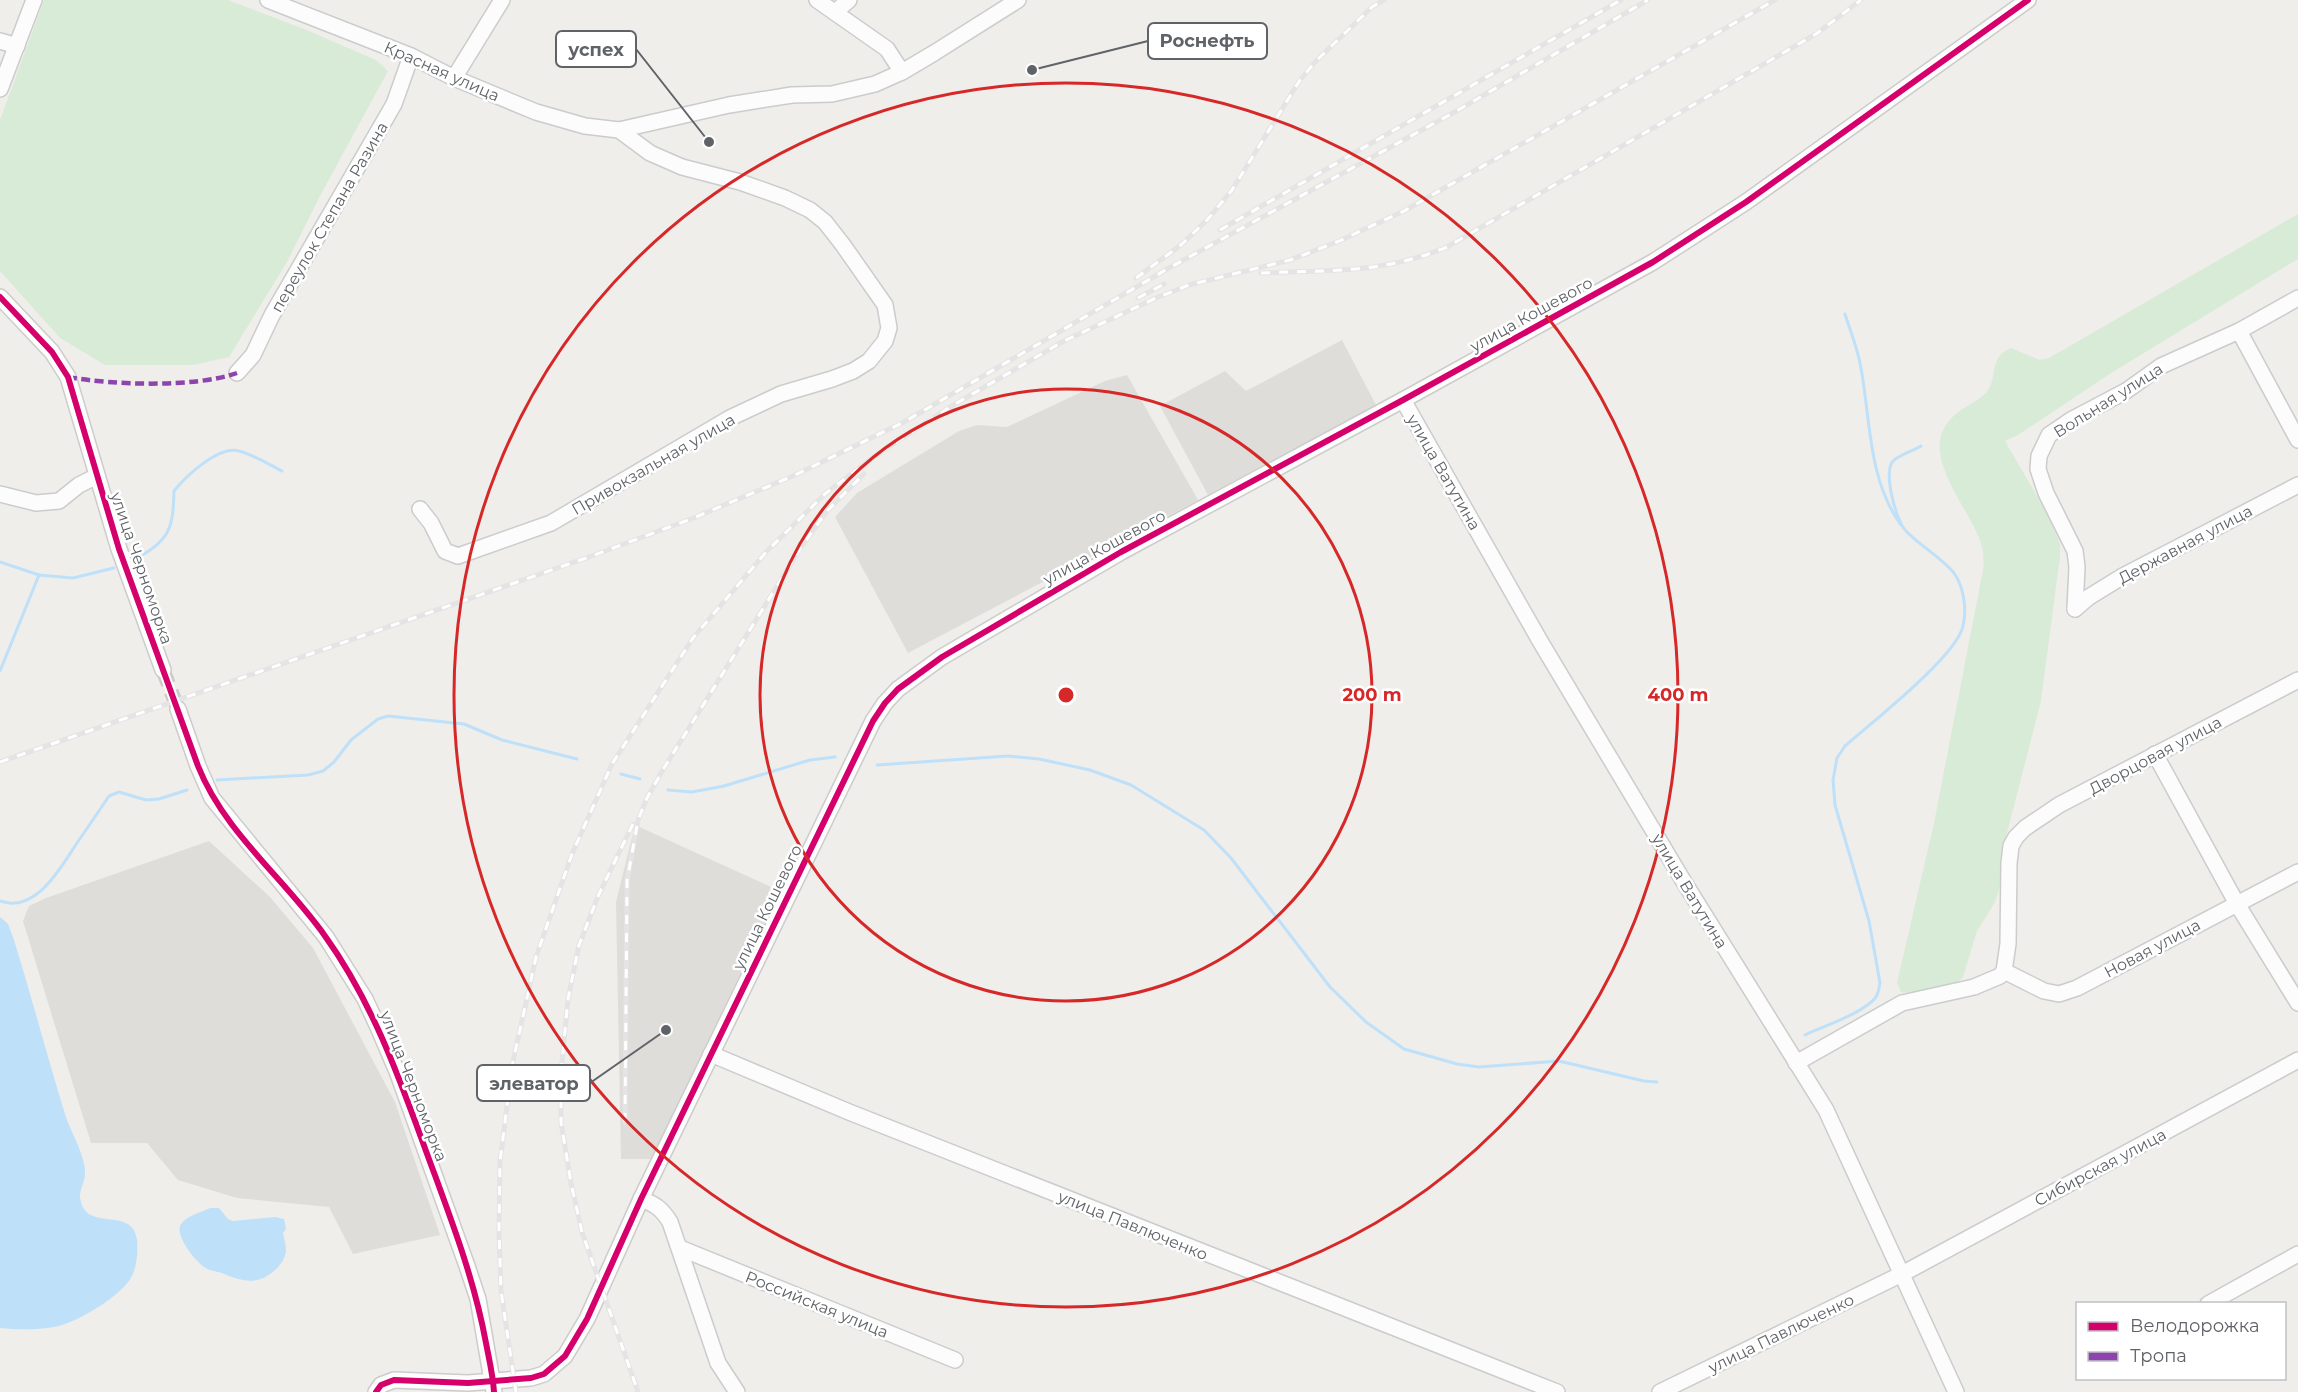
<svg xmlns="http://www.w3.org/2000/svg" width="2298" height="1392" font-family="Montserrat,sans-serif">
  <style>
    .industrial { fill: #dfddda }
    .green { fill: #d8ebd6 }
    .water { fill: #bfe0f9 }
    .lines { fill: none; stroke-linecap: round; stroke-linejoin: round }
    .stream { stroke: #bfe0f9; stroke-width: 3 }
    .minor-tunnel { stroke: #cbcbca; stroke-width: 15; stroke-dasharray: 15 8; stroke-linecap: butt }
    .minor-casing { stroke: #cbcccc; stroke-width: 18 }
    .minor { stroke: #fdfcfc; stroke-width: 15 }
    .rail-casing { stroke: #e4e4e4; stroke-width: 5 }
    .rail { stroke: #fff; stroke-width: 3; stroke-dasharray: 9; stroke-linecap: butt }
    .quiet { stroke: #8e44ad; stroke-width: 4.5; stroke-dasharray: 9 4.5; stroke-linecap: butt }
    .cycleway-casing { stroke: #fff; stroke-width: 10 }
    .cycleway { stroke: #d6006c; stroke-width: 6 }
    .ring { fill: none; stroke: #d62828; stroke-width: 3 }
    .labels { text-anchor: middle; stroke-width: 5; stroke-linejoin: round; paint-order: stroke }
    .street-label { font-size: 16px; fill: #5f6368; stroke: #fff }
    .centre { fill: #d62828; stroke: #fff; stroke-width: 3 }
    .ring-label { font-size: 18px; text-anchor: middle; font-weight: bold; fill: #d62828; stroke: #fff; stroke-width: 5; stroke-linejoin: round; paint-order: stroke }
    .leader { fill: none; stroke: #5f6368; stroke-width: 2 }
    .callout-dot { fill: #5f6368; stroke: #fff; stroke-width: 2 }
    .callout { fill: #fff; stroke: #5f6368; stroke-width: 2 }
    .callout-label { font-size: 18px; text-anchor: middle; font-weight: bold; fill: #5f6368 }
  </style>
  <rect width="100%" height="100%" fill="#efeeea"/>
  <g class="industrial">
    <path d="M1342,340L1376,405L1208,495L1160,406L1225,371L1246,391Z"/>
    <path d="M1127,375L1198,500L908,653L835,517L857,493L959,431L977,425L1007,427L1105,381Z"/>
    <path d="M635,825L780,891L651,1159H621L616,902Z"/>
    <path d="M209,841L270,897L313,948L395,1102L440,1235L353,1254L329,1207L237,1198L178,1180L147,1143H91L23,921L29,906L46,898Z"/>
  </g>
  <g class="green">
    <path d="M44,0H228L304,29L376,60L388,71L320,196L287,262L229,357L193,365H105L60,338L0,271V120Z"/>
    <path d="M2298,214V259L2108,375L2018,435L2005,441L2049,517L2060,544V556L2041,701L2007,833L1999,890L1995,902L1977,931L1963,977C1953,990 1918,994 1901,992L1897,983L1934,823L1983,570C1984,559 1984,549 1979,538C1967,506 1920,454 1949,421C1959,408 1975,404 1986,393C1999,378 1987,358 2011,348L2040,360L2049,358Z"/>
  </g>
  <g class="water">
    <path d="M0,917L8,924L14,940C32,998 47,1056 65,1114C70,1131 86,1156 85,1174C85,1182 80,1188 80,1196C83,1235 133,1204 137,1240C138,1251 137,1266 132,1276C123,1295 75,1324 54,1327C37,1330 18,1330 0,1328Z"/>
    <path d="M210,1208H219L228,1219L233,1221L275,1217L284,1219L286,1229L283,1233C284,1239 286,1245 286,1251C285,1259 280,1266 274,1271C257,1286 240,1281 222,1273C216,1271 209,1271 204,1267C195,1261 174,1235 181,1224C186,1216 202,1212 210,1208Z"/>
  </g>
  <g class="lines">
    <g class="stream">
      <path d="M1845,314C1850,330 1857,347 1860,363C1871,418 1867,478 1901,525"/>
      <path d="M137,558C171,540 173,526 174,491C186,476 219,445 239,451C254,455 268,464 282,471"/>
      <path d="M0,562L39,575L73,578L114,568"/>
      <path d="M0,671L39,575"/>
      <path d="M877,765L1008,756L1039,759L1090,770L1131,785L1204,830L1231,858L1330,987L1366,1022L1404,1049L1457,1064L1479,1067L1559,1061L1644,1081L1657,1082"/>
      <path d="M621,774L640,779"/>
      <path d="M217,780L308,775L323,771L334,762L351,740L378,719L388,716L464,724L502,740L577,759"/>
      <path d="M668,790L692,792L724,786L810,760L835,757"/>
      <path d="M0,901C36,914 61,867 77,843C88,827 99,811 109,796L119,792L146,800L159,799L187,790"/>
      <path d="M1805,1035C1824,1026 1864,1013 1876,997C1879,992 1879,988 1880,983L1869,921L1835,805L1833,780L1837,758L1845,746C1870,724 1957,656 1963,626C1967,610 1964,587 1954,573C1941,557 1920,546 1906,531C1896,521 1883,473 1893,461C1899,455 1913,451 1921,446"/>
    </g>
    <path class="minor-tunnel" d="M163,670L178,709"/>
    <defs>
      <g id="minor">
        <path d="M268,0L411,56L454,78L536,112L585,126L619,130L729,105L792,95L832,94L875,84L902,72L934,53L1018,0"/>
        <path d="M817,0L887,49L902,72"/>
        <path d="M835,12L849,0"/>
        <path d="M0,41L17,46"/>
        <path d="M454,78L502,0"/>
        <path d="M0,89L34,0"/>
        <path d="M0,297L52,352L68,377L119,549L163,670"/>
        <path d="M2239,331L2298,440"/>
        <path d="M237,373L253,355L272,315L394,104L411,56"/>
        <path d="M1403,400L1540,641L1684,882L1826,1110L1956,1392"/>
        <path d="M0,494L36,503L59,501L79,485L97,476"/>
        <path d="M420,509L431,523L445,551L458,556L551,523L730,418L781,394L832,379L853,371L869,361L885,341L889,328L885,305L843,245L825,222L810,210L785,198L740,182L682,167L650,153L619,130"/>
        <path d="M2075,609L2077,567L2075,551L2046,493L2038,469L2039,456L2049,435L2071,420L2126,391L2161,366L2239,331L2298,298"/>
        <path d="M2075,609L2089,597L2123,576L2298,485"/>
        <path d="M178,709L198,766L212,798L326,937L365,999L378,1027L398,1074L467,1266L478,1299L494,1392"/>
        <path d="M2155,754L2237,904L2298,1003"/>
        <path d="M2004,971L2044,991L2059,994L2077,988L2298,872"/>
        <path d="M711,1054L849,1112L1557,1392"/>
        <path d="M1796,1063L1902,1003L1974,987L2000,976L2004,971L2008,944L2009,863L2011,846L2016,837L2025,828L2059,805L2298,680"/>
        <path d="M641,1199C655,1204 662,1209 670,1222L718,1363L737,1392"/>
        <path d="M680,1248L955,1360"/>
        <path d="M2208,1304L2298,1254"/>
        <path d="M376,1392L381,1385L394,1380L468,1383L531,1378L544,1374L565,1356L587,1319L641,1199L873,721L885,703L898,689L942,657L1121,552L1403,400L1653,262L1746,202L2028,0"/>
        <path d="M1660,1392L1902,1274L2298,1060"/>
      </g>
    </defs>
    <use href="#minor" class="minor-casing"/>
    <use href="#minor" class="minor"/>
    <defs>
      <g id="rail">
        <path d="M1220,230L1621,0"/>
        <path d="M1261,273C1329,270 1382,274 1447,247L1816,34L1861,0"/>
        <path d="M1136,278L1181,245L1208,219L1232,190L1300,80L1316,61L1372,7L1384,0"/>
        <path d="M1138,298L1164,284"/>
        <path d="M0,762L589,557L691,519L793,476L904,422L1169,268L1453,113L1648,0"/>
        <path d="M633,824L599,894L579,945L568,999L561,1073V1122L571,1183L582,1232L638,1392"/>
        <path d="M625,1122L627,881L638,820L647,798L664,768L802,546L827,511L864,474"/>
        <path d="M516,1392L501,1291L499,1230L500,1162L512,1066L536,957L572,854L612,764L693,638L767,551L826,493L878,454L950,407L1064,341L1156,298L1189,285L1290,260L1337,242L1404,211L1775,0"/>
      </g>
    </defs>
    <use href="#rail" class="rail-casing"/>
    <use href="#rail" class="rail"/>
    <path class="quiet" d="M68,377C112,385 195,388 237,373"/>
    <defs>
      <g id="cycleway">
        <path d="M0,297L52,352L68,377L119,549L198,766C224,832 285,879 325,936C376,1007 403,1089 433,1170C454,1227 475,1283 486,1343C489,1359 493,1375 494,1392"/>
        <path d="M376,1392L381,1385L394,1380L468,1383L531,1378L544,1374L565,1356L587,1319L641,1199L873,721L885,703L898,689L942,657L1121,552L1403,400L1653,262L1746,202L2028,0"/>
      </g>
    </defs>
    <use href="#cycleway" class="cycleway-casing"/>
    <use href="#cycleway" class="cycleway"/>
  </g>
  <g class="ring">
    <circle cx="1066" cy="695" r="306"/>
    <circle cx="1066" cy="695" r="612"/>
  </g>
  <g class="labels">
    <g class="street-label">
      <text transform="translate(442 71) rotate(24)" y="6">Красная улица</text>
      <text transform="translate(329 217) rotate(-60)" y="6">переулок Степана Разина</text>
      <text transform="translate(1531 314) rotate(-29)" y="6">улица Кошевого</text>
      <text transform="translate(2108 400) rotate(-32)" y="6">Вольная улица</text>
      <text transform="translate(653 464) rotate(-30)" y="6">Привокзальная улица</text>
      <text transform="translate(1444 472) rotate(60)" y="6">улица Ватутина</text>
      <text transform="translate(2185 544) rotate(-28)" y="6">Державная улица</text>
      <text transform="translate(1104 547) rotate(-29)" y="6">улица Кошевого</text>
      <text transform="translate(142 568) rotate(71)" y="6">улица Черноморка</text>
      <text transform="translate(2155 755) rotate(-28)" y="6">Дворцовая улица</text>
      <text transform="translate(1690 891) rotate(59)" y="6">улица Ватутина</text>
      <text transform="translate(767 907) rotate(-64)" y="6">улица Кошевого</text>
      <text transform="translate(2152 948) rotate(-28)" y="6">Новая улица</text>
      <text transform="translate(414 1086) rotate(69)" y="6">улица Черноморка</text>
      <text transform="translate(2100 1167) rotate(-28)" y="6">Сибирская улица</text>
      <text transform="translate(1133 1225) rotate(22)" y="6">улица Павлюченко</text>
      <text transform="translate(817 1304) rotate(22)" y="6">Российская улица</text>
      <text transform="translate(1781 1333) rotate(-26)" y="6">улица Павлюченко</text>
    </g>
  </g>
  <circle cx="1066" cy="695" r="9" class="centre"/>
  <g class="ring-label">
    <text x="1372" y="701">200 m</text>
    <text x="1678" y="701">400 m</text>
  </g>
  <path class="leader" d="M1032 70L1148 41M709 142L636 49M666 1030L590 1083"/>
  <g class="callout-dot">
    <circle cx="1032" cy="70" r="6"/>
    <circle cx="709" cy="142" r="6"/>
    <circle cx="666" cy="1030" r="6"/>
  </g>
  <g class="callout">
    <rect x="1148" y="23" width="119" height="36" rx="6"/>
    <rect x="556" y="31" width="80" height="36" rx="6"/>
    <rect x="477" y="1065" width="113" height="36" rx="6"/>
  </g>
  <g class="callout-label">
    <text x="1207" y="47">Роснефть</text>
    <text x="596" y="56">успех</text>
    <text x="534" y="1090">элеватор</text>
  </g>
  <rect x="2076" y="1302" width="210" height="78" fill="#ffffff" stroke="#bfc1c3" stroke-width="1.5"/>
  <rect x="2088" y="1322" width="30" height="9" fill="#d6006c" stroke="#bfc1c3" stroke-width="1.5"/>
  <text x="2130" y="1332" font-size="18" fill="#5f6368">Велодорожка</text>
  <rect x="2088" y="1352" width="30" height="9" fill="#8e44ad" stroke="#bfc1c3" stroke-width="1.5"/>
  <text x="2130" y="1362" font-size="18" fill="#5f6368">Тропа</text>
</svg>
